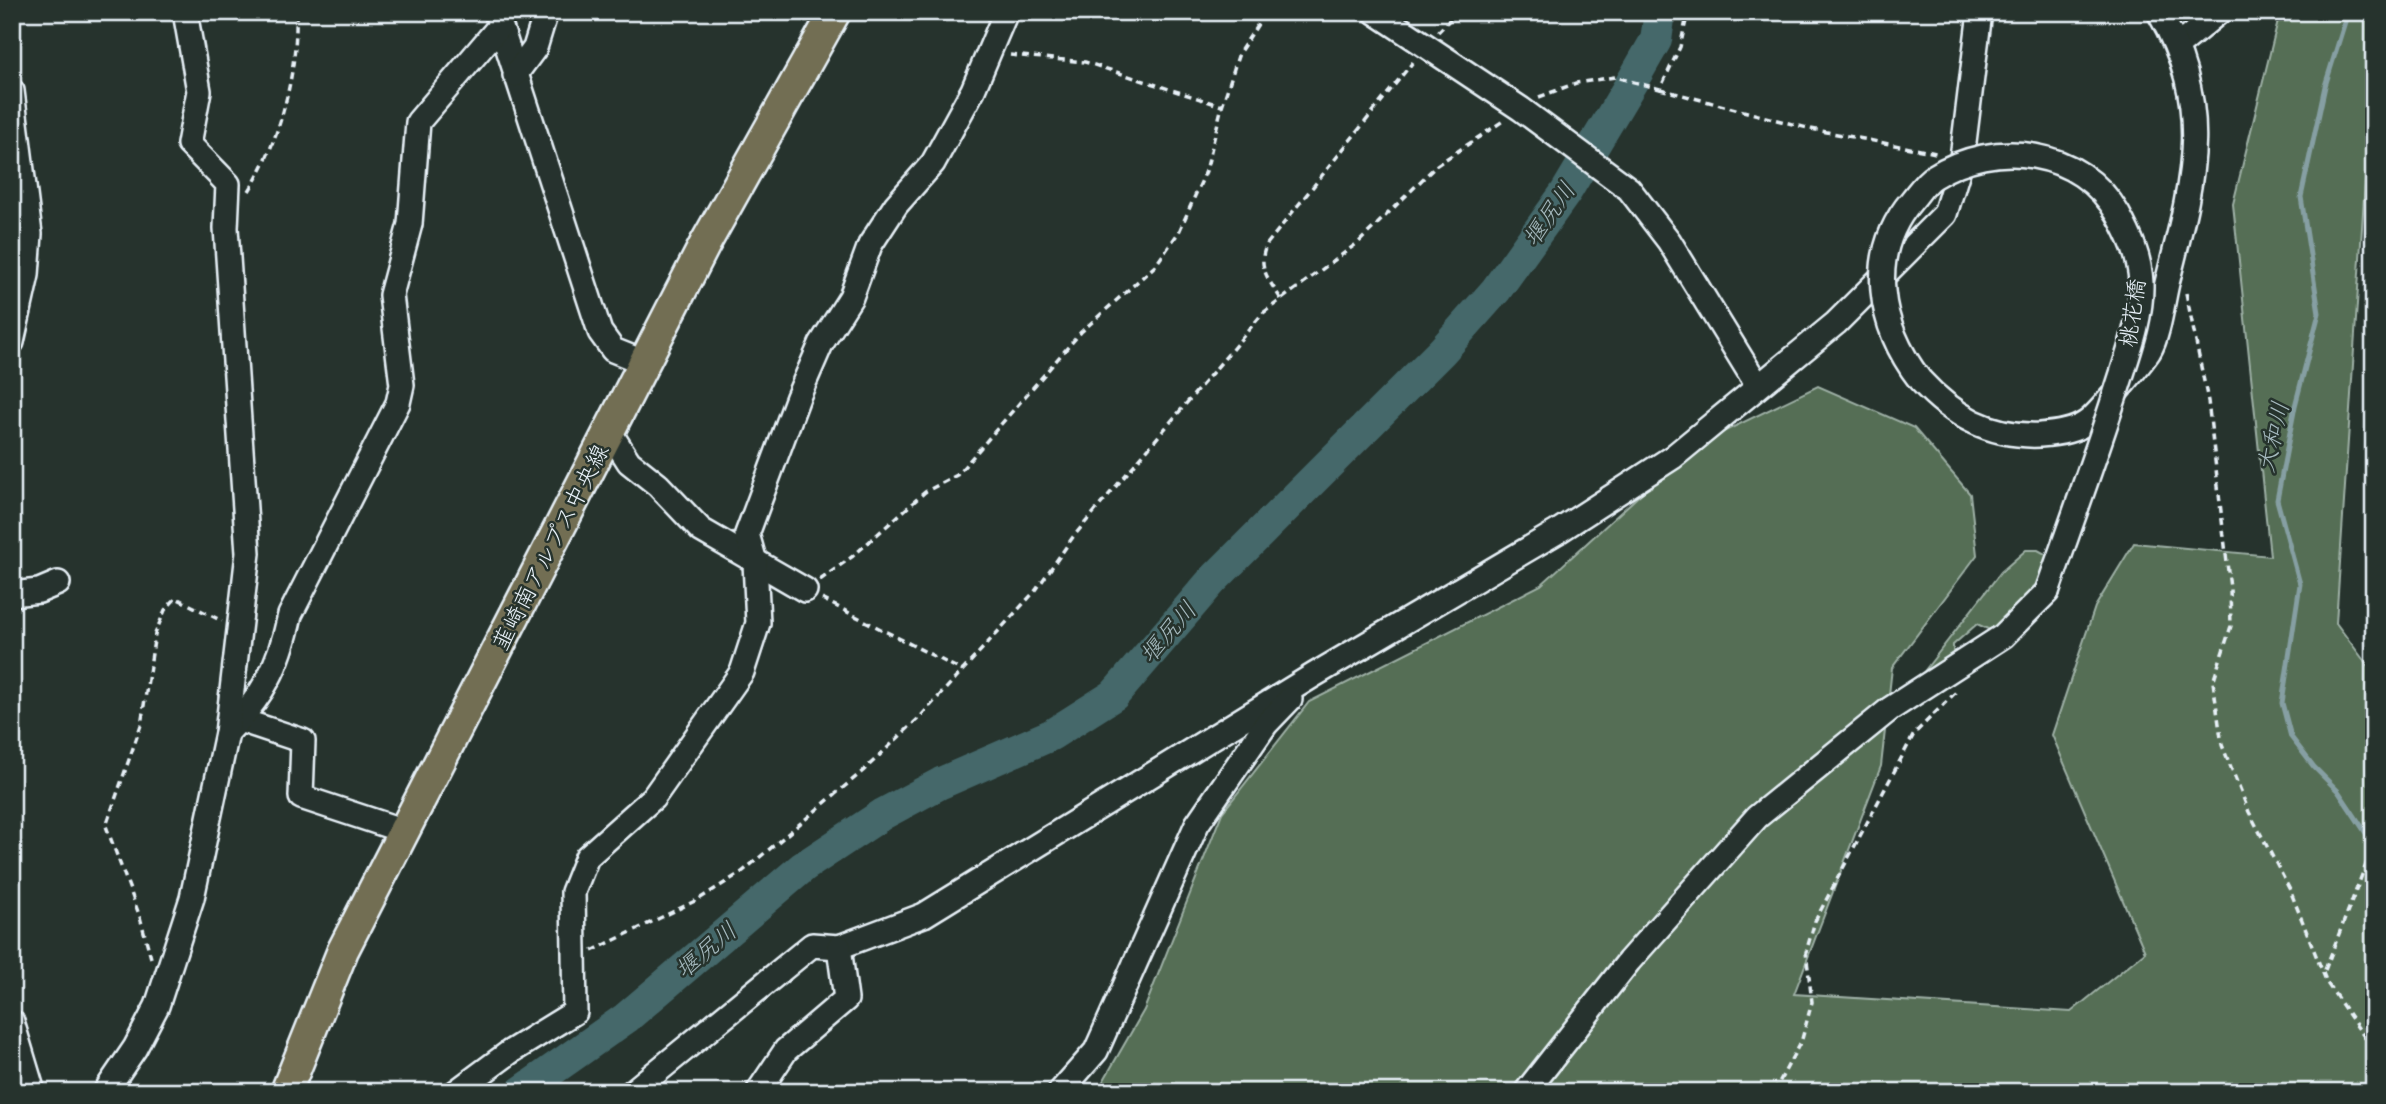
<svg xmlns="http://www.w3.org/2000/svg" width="2386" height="1104" font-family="Sriracha,'Klee One',sans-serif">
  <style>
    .green { fill: #556e54; stroke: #9eb0a6; stroke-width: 2 }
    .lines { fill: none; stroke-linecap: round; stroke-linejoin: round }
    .stream { stroke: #869fa3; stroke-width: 5 }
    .river { stroke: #44686a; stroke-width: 32 }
    .minor-casing { stroke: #e8f1f8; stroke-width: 28 }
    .major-casing { stroke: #e8f1f8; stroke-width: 35 }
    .path { stroke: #e8f1f8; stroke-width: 3.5; stroke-dasharray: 7 5; stroke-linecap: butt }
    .minor { stroke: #26332d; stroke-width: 23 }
    .major { stroke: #726e52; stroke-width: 30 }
    .minor-bridge-casing { stroke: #e8f1f8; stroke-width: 28; stroke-linecap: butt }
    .minor-bridge { stroke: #26332d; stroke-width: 23 }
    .labels { text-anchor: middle; stroke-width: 5; stroke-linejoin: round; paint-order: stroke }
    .street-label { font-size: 23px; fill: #e8f1f8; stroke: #26332d }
    .water-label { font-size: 24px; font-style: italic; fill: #a6babf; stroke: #26332d }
  </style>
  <rect width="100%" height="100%" fill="#26332d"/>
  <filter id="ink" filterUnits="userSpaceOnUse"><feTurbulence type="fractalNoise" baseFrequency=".0143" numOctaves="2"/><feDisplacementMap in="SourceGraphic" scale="14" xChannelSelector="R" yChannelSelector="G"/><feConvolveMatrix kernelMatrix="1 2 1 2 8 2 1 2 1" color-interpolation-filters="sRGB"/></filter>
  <g filter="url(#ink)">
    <g class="green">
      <path d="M2280,12H2374V155L2365,182L2336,623L2374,674V1092H1097L1144,1010L1222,813L1309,702L1541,585L1692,447L1818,386L1914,428L1970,494L1977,555L1892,668L1881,766L1794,994L2071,1012L2145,952L2052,735L2095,607L2134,543L2270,556L2233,204Z"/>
      <path d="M2026,550H2038L2049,556L2047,592L2003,636L1977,624L1953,645V657L1922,674L2001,572Z"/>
    </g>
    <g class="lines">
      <path class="stream" d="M2348,12L2325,86L2301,197L2319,313L2295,406L2277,500L2300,584L2282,703L2291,737L2314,767L2338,791L2374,845"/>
      <path class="river" d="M521,1092L626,1018L803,867L883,814L941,783L1051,735L1114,695L1211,582L1442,351L1496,290L1566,192L1633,80L1656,40L1660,12"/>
      <defs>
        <g id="minor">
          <path d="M1375,12L1521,109L1629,189L1669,241L1758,386"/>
          <path d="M497,15L600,332L613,350L643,362"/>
          <path d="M2178,46L2219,12"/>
          <path d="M515,75L535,48L546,12"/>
          <path d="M12,91L30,234L27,275L12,342"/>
          <path d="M1920,380C1953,416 1990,437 2040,435C2054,434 2074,431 2086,423C2097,416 2141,363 2149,351C2159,335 2163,298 2168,279C2193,180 2214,107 2159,12"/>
          <path d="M609,431L629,462L658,485L701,530L805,590"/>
          <path d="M12,594L39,591L58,583"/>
          <path d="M240,720L303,741L301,797L404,831"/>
          <path d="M227,733C263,696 279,667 290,615L398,403L402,385L391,295L410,224L418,122L499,27"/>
          <path d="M12,1022L33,1092"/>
          <path d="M105,1092L135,1048L157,1006L192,898L227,733L248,553L226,228L228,184L189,144L199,91L185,12"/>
          <path d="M456,1092L510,1052L575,1012L573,892L587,857L653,798L742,672L758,623L755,562L747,534L798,397L821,344L851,297L870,245L896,205L933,163L973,90L1006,12"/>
          <path d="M632,1092L812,945L839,947L924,915L1314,675L1557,532L1673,457L1836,323L1945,214L1962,158L1980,12"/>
          <path d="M758,1092L786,1050L846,999L839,947"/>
          <path d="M1060,1092L1096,1051L1197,824L1266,724L1290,699"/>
          <path d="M1526,1092L1629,961L1757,817L1890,709L2003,636L2047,592"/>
        </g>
        <path id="major" d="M286,1092L343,950L404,831L705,244L835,12"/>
      </defs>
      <use href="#minor" class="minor-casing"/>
      <use href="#major" class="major-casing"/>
      <g class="path">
        <path d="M1438,32L1457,12"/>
        <path d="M1010,55L1085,62L1222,106"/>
        <path d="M1660,89L1811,129L1936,153"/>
        <path d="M1539,97L1576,83L1615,77L1660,89L1680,47L1688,12"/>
        <path d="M249,191C280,141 298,71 296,12"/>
        <path d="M2186,293L2208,401L2230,588L2231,626L2213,682L2222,745L2249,812L2290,890L2327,983L2374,1051"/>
        <path d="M1281,299C1269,280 1256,266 1267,244L1413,62"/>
        <path d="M820,580L853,556L925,492L957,475L1081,332L1155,266L1179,232L1206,171L1222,106L1239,53L1266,12"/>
        <path d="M822,599L963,671"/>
        <path d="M592,951L699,899L742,872L863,771L920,717L1036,590L1073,537L1263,313L1359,242L1437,165L1503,121"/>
        <path d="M151,958L140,917L106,826L141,725L155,634L165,610L176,598L222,621"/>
        <path d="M2325,970L2374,844"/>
        <path d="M1774,1092L1802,1039L1812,1002L1806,952L1815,921L1914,734L1957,691"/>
      </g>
      <use href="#minor" class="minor"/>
      <use href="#major" class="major"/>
      <defs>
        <path id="minor-bridge" d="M1920,380C1879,327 1865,255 1912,200C1918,193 1925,182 1933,177C1995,138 2080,148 2118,214C2130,236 2140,257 2141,283C2142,318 2128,354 2118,386C2096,455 2071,523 2047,592"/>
      </defs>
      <use href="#minor-bridge" class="minor-bridge-casing"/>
      <use href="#minor-bridge" class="minor-bridge"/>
    </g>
  </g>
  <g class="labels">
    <g class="street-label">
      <text transform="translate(2132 313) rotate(-82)" y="8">桃花橋</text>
      <text transform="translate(550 547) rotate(-63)" y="8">韮崎南アルプス中央線</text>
    </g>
    <g class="water-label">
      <text transform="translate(1549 214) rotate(-55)" y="8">堰尻川</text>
      <text transform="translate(2273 437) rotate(-77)" y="8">大和川</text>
      <text transform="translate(1168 632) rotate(-49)" y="8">堰尻川</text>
      <text transform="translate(706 950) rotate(-40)" y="8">堰尻川</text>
    </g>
  </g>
  <rect width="2386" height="1104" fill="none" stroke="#26332d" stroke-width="42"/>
  <rect x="21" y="21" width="2344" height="1062" fill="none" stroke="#e8f1f8" stroke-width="2.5" filter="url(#ink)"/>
</svg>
